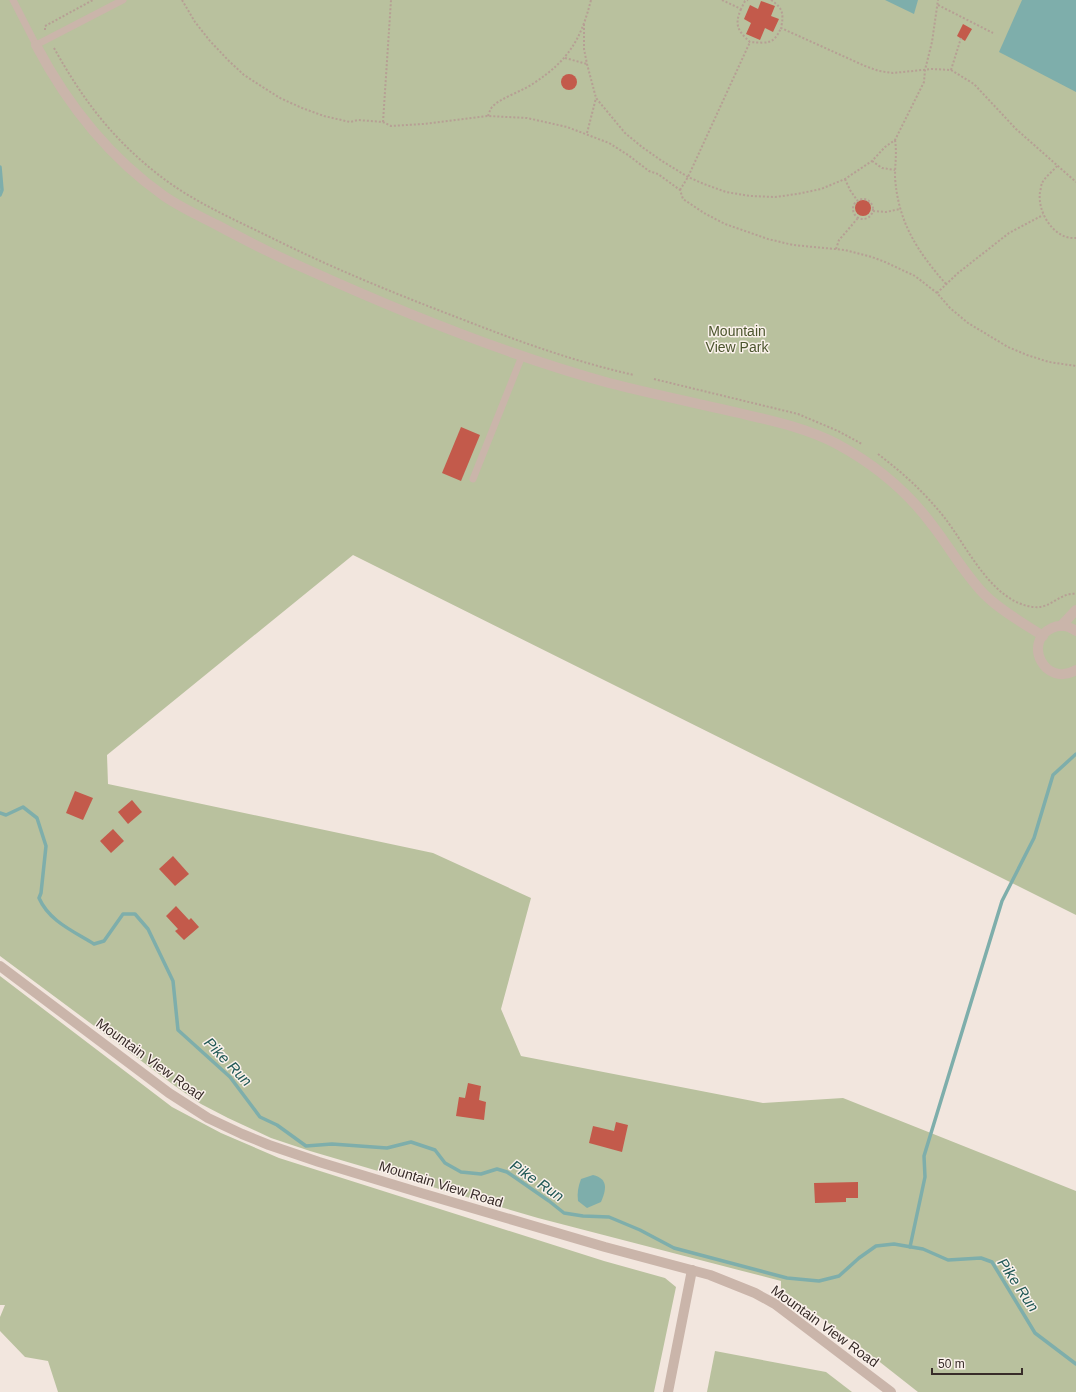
<svg xmlns="http://www.w3.org/2000/svg" width="1076" height="1392" font-family="Arial,sans-serif">
  <style>
    .green { fill: #b9c19e }
    .water { fill: #7eaeab }
    .lines { fill: none; stroke-linecap: round; stroke-linejoin: round }
    .stream { stroke: #7eaeab; stroke-width: 3.5 }
    .building { fill: #c35a4b }
    .path { stroke: #b69f94; stroke-width: 2; stroke-dasharray: 2 2; stroke-linecap: butt }
    .service { stroke: #cab5aa; stroke-width: 7 }
    .minor { stroke: #cab5aa; stroke-width: 10 }
    .tertiary { stroke: #cab5aa; stroke-width: 10 }
    .labels { text-anchor: middle; stroke-width: 3; stroke-linejoin: round; paint-order: stroke }
    .park-label { font-size: 14px; fill: #4c552e; stroke: #faf1eb }
    .street-label { font-size: 14px; fill: #382c29; stroke: #faf1eb }
    .water-label { font-size: 15px; font-style: italic; fill: #205855; stroke: #faf1eb }
  </style>
  <rect width="100%" height="100%" fill="#f2e6de"/>
  <g class="green">
    <path d="M0,0H1076V915L353,555L107,755L108,784L433,853L531,898L501,1009L521,1056L763,1103L843,1098L1076,1191V1392H918L848,1337L781,1289V1281L538,1218L310,1151L271,1138L228,1118L201,1104L175,1086L0,956Z"/>
    <path d="M0,976L172,1107L221,1133L279,1158L604,1261L665,1278L676,1287L654,1392H58L48,1361L25,1357L0,1331V1317L5,1305H0Z"/>
    <path d="M715,1351L826,1372L852,1392H707Z"/>
  </g>
  <g class="water">
    <path d="M885,0H918L914,14Z"/>
    <path d="M1022,0H1076V92L999,52Z"/>
    <path d="M593,1175C609,1179 606,1190 601,1202L587,1208L578,1201C577,1193 578,1187 581,1179Z"/>
  </g>
  <g class="lines">
    <g class="stream">
      <path d="M0,167L2,190L0,195"/>
      <path d="M0,813L6,815L23,807L37,818L46,846L41,893L39,898C49,921 73,931 94,944L104,941L123,914H135L148,929L173,981L178,1030L230,1077L260,1117L277,1125L306,1146L332,1144L387,1148L411,1142L435,1150L445,1163L461,1172L481,1174L497,1169L507,1172L549,1201L564,1213L583,1216L609,1217L640,1230L674,1248L787,1278L819,1281L839,1276L859,1258L876,1246L894,1244L923,1249L948,1260L981,1258L992,1262L1035,1333L1076,1364"/>
      <path d="M910,1247L925,1177L924,1156L1002,901L1034,838L1053,775L1076,754"/>
    </g>
  </g>
  <g class="building">
    <path d="M761,1L775,6L771,16L779,19L773,32L765,28L760,40L746,34L751,23L744,19L750,5L758,9Z"/>
    <path d="M963,24L972,29L965,41L957,36Z"/>
    <circle cx="569" cy="82" r="8"/>
    <circle cx="863" cy="208" r="8"/>
    <path d="M461,427L480,435L461,481L442,473Z"/>
    <path d="M75,791L93,798L83,820L66,813Z"/>
    <path d="M132,800L142,812L128,824L118,812Z"/>
    <path d="M113,829L124,841L111,853L100,841Z"/>
    <path d="M173,856L189,874L175,886L159,869Z"/>
    <path d="M176,906L189,920L191,918L199,927L184,940L175,931L178,929L166,916Z"/>
    <path d="M468,1083L481,1086L479,1100L486,1102L484,1120L456,1116L459,1097L465,1098Z"/>
    <path d="M616,1122L628,1125L622,1152L589,1143L593,1126L614,1131Z"/>
    <path d="M858,1182V1198H846V1202L815,1203L814,1183Z"/>
  </g>
  <g class="lines">
    <g class="path">
      <path d="M182,0L195,22L210,41L229,61L244,75L261,86L280,98L302,108L324,116L350,122L358,120L383,122L391,126L423,124L488,116L527,118L567,127L609,143L628,155L649,171L658,174L680,190L683,199L704,213L725,224L768,239L793,245L845,250L872,257L885,262L915,276L937,293L950,308L968,323L1008,347L1027,355L1049,362L1076,366"/>
      <path d="M722,0L741,9L745,1L748,0"/>
      <path d="M771,0C783,8 784,14 781,28L865,66L879,71L893,73L932,69L951,70L974,84L1016,129L1076,182"/>
      <path d="M938,5L993,33"/>
      <path d="M741,9C734,25 738,31 750,42C768,43 773,45 781,28"/>
      <path d="M584,24V49L587,64L596,98L625,133L642,147L662,161L688,177L704,184L726,192L750,196L775,197L797,194L821,189L845,179L872,161L885,147L895,140L924,82L925,70L932,42L938,0"/>
      <path d="M45,30V26L47,25L93,0"/>
      <path d="M54,48C82,98 110,136 155,172C192,202 236,220 278,241C339,271 401,296 464,320C520,342 576,362 634,375"/>
      <path d="M565,58L587,64"/>
      <path d="M951,70L961,38"/>
      <path d="M488,116C489,113 490,110 492,107C500,98 523,91 534,83C569,60 581,39 591,0"/>
      <path d="M383,122L391,0"/>
      <path d="M587,133L596,98"/>
      <path d="M895,140C897,153 895,164 895,177C898,222 917,251 946,284"/>
      <path d="M872,161L882,168L895,170"/>
      <path d="M1057,166C1053,171 1045,177 1042,183C1041,185 1041,189 1040,192C1037,212 1054,240 1076,238"/>
      <path d="M845,179L850,190L857,200"/>
      <path d="M680,190L688,177L750,42"/>
      <circle cx="863" cy="209" r="10"/>
      <path d="M873,211L886,212L900,209"/>
      <path d="M836,249L839,240L858,218"/>
      <path d="M937,293L958,273L1009,233L1043,215"/>
      <path d="M654,379L798,414L838,431L862,444"/>
      <path d="M878,454C903,473 924,492 944,517C967,546 992,603 1034,607C1051,609 1060,592 1076,594"/>
    </g>
    <g class="service">
      <path d="M13,0L36,45L123,0"/>
      <path d="M473,479L522,356"/>
    </g>
    <g class="minor">
      <path d="M36,45C67,104 109,157 164,196C180,207 199,216 217,225C245,240 274,255 304,268C403,313 504,354 609,383C652,394 696,403 739,413C773,421 806,428 837,444C874,464 908,492 933,526C950,548 964,573 984,594C1001,611 1023,623 1043,636"/>
      <path d="M1061,626L1076,610"/>
      <path d="M1076,631C1069,626 1060,624 1052,628C1022,642 1045,688 1076,670"/>
    </g>
    <g class="tertiary">
      <path d="M0,966L169,1093L208,1118L242,1134L269,1145L319,1162L421,1193L605,1247L710,1275L755,1293L775,1304L891,1392"/>
      <path d="M668,1392L692,1270"/>
    </g>
  </g>
  <g class="labels">
    <g class="park-label">
      <text x="737" y="336">Mountain<tspan x="737" dy="16">View Park</tspan></text>
    </g>
    <g class="street-label">
      <text transform="translate(150 1059) rotate(36)" y="5">Mountain View Road</text>
      <text transform="translate(441 1184) rotate(17)" y="5">Mountain View Road</text>
      <text transform="translate(825 1326) rotate(36)" y="5">Mountain View Road</text>
    </g>
    <g class="water-label">
      <text transform="translate(228 1062) rotate(46)" y="5">Pike Run</text>
      <text transform="translate(537 1181) rotate(34)" y="5">Pike Run</text>
      <text transform="translate(1018 1285) rotate(56)" y="5">Pike Run</text>
    </g>
  </g>
  <path d="M932 1368v6h90v-6" fill="none" stroke="#382c29" stroke-width="2"/>
  <text x="938" y="1368" font-size="12" fill="#382c29" stroke="#faf1eb" stroke-width="3" paint-order="stroke">50 m</text>
</svg>
